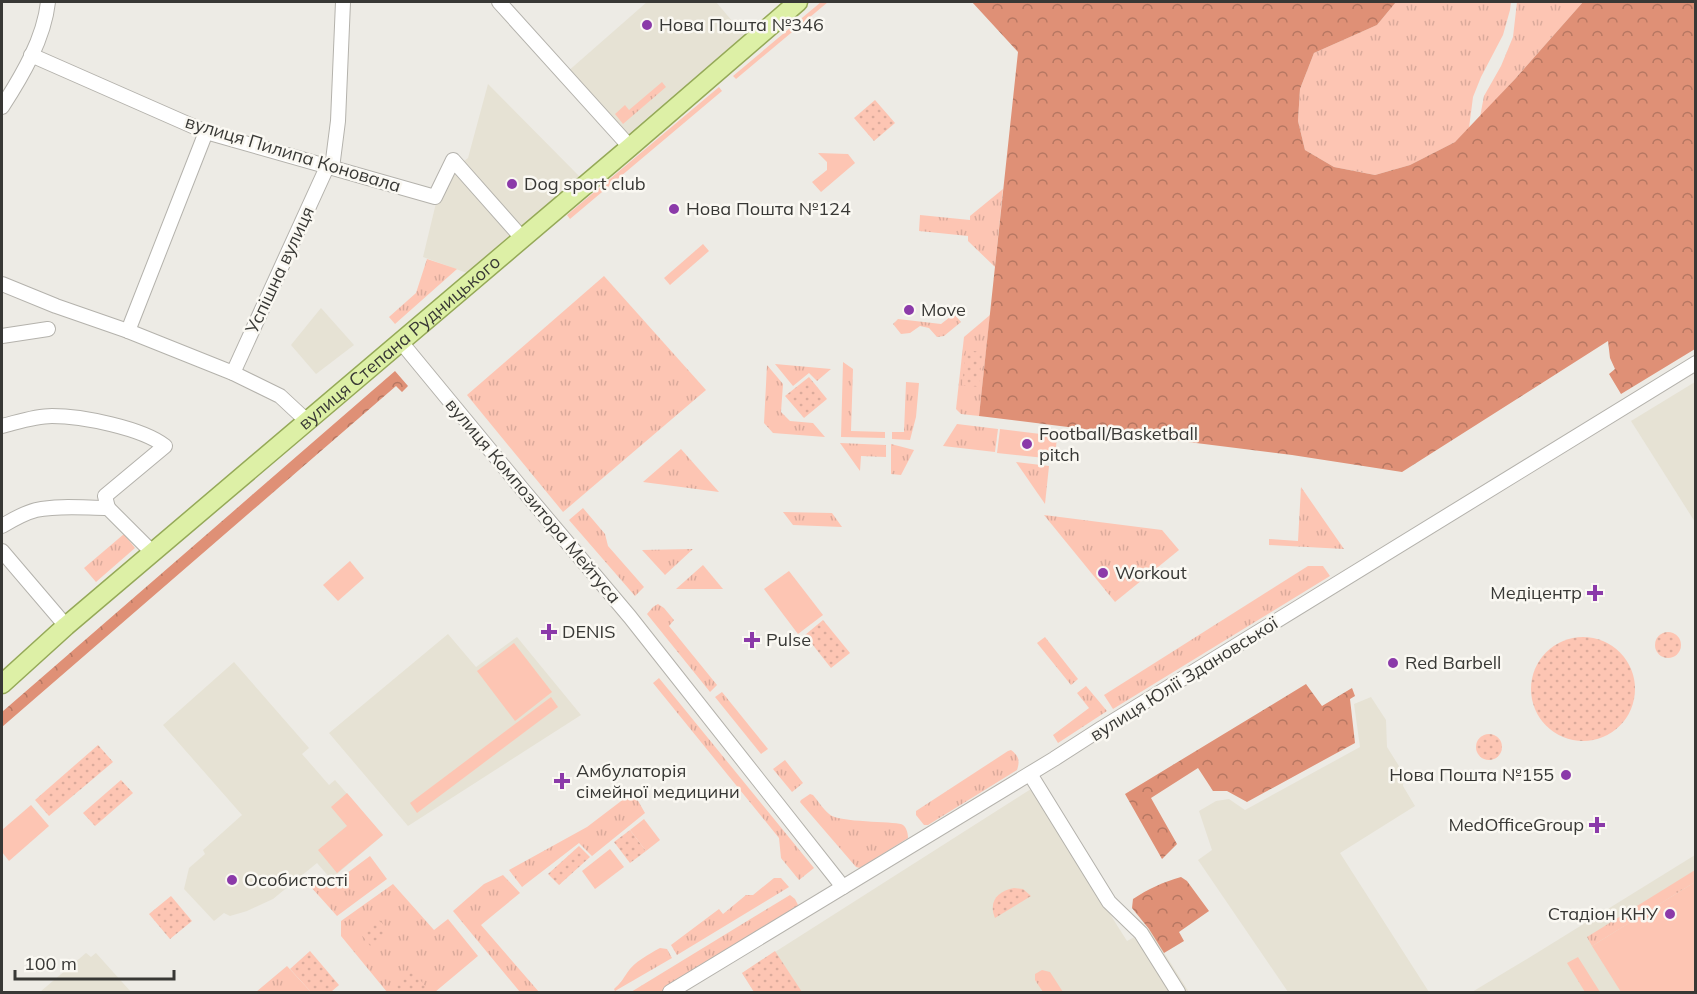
<svg xmlns="http://www.w3.org/2000/svg" width="1697" height="994" font-family="Mulish,sans-serif">
  <style>
    .built { fill: #e6e2d4 }
    .grass { fill: url(#grass-tufts) }
    .forest { fill: url(#forest-crowns) }
    .park { fill: url(#park-dots) }
    .pitch { fill: #fdc5b3 }
    .lines { fill: none; stroke-linecap: round; stroke-linejoin: round }
    .minor-casing { stroke: #b4b2ac; stroke-width: 16 }
    .major-casing { stroke: #95a958; stroke-width: 21 }
    .minor { stroke: #fff; stroke-width: 14 }
    .major { stroke: #ddf0a6; stroke-width: 18 }
    .poi-dot { fill: #8b3aa9; stroke: #faf8f2; stroke-width: 2 }
    .labels { text-anchor: middle; stroke-width: 5; stroke-linejoin: round; paint-order: stroke }
    .poi-label { font-size: 18px; fill: #383835; stroke: #faf8f2; text-anchor: start }
    .street-label { font-size: 18px; fill: #383835; stroke: #faf8f2 }
  </style>
  <defs>
    <pattern id="grass-tufts" width="24" height="20" patternUnits="userSpaceOnUse" patternTransform="scale(1.5)"><rect width="24" height="20" fill="#fdc5b3"/><path d="M3 7l-1-3M5 7V3M7 7l1-3M15 17l-1-3M17 17v-4M19 17l1-3" fill="none" stroke="#daaa9b"/></pattern>
    <pattern id="forest-crowns" width="20" height="18" patternUnits="userSpaceOnUse" patternTransform="scale(1.5)"><rect width="20" height="18" fill="#df9076"/><path d="M2 6a3 3 0 1 1 6 0M12 15a3 3 0 1 1 6 0" fill="none" stroke="#b67762"/></pattern>
    <pattern id="park-dots" width="8" height="8" patternUnits="userSpaceOnUse" patternTransform="scale(1.5)"><rect width="8" height="8" fill="#fdc5b3"/><path d="M2 2h.1M6 6h.1" fill="none" stroke="#daaa9b" stroke-width="1.8" stroke-linecap="round"/></pattern>
  </defs>
  <rect width="100%" height="100%" fill="#edebe5"/>
  <g class="built">
    <path d="M647,2H716L744,35L625,137L566,73Z"/>
    <path d="M488,84L581,178L467,273L423,257L436,203L454,169L468,158Z"/>
    <path d="M321,308L354,345L316,374L291,345Z"/>
    <path d="M1695,382V522L1631,421Z"/>
    <path d="M448,634L476,667L517,637L581,715L408,826L329,733Z"/>
    <path d="M234,662L309,748L302,754L329,785L335,780L383,835L331,879L317,863L273,899L247,911L230,916L224,913L214,921L184,889L189,868L205,854L203,850L242,815L163,725Z"/>
    <path d="M1371,697L1386,720L1387,747L1404,774L1403,786L1415,806L1340,853L1429,992H1288L1198,860L1212,850L1199,811L1216,801L1229,799L1245,810L1360,747L1354,704Z"/>
    <path d="M1031,789L1127,941L1149,929L1189,992H754L742,973Z"/>
    <path d="M1695,855V992H1472L1527,959Z"/>
    <path d="M86,953L91,957L96,953L131,992H40Z"/>
  </g>
  <g class="grass">
    <path d="M821,2H828L736,79L733,76Z"/>
    <path d="M1396,2H1511L1510,10L1503,35L1481,77L1473,97L1469,128L1455,142L1410,165L1375,175L1334,167L1305,150L1298,121L1300,89L1314,53L1377,25Z"/>
    <path d="M1517,2H1583L1515,79L1480,117L1484,96L1501,66L1513,37Z"/>
    <path d="M662,82L666,87L623,124L615,114L625,105L629,110Z"/>
    <path d="M719,87L722,91L570,219L567,215Z"/>
    <path d="M1003,189L995,267L968,241V236L919,231L920,215L970,220V216Z"/>
    <path d="M703,244L709,251L670,285L664,278Z"/>
    <path d="M427,259L457,269L395,324L389,317L416,293Z"/>
    <path d="M604,276L706,390L563,512L467,395Z"/>
    <path d="M954,314L961,322L944,336L937,337L929,328L920,326L910,333L901,334L893,324L898,319L941,324Z"/>
    <path d="M990,315L979,416L961,414L956,409L964,337Z"/>
    <path d="M843,362L853,369L851,431L885,432V438L841,437Z"/>
    <path d="M775,364L831,369L817,381L809,373L793,386Z"/>
    <path d="M767,365L783,384L781,412L790,421L813,423L825,437L773,433L764,423Z"/>
    <path d="M906,382L919,383L916,417L910,440L892,439V432H904Z"/>
    <path d="M957,424L998,429L995,452L943,446Z"/>
    <path d="M840,443L886,445V457L861,456L860,471Z"/>
    <path d="M891,444L914,450L901,475L891,474Z"/>
    <path d="M681,449L719,492L643,482Z"/>
    <path d="M1016,462L1049,466L1045,504Z"/>
    <path d="M1301,487L1344,549L1269,545V539L1298,541Z"/>
    <path d="M583,508L605,534L608,546L644,587L635,596L569,520Z"/>
    <path d="M783,512L832,513L842,527L793,525Z"/>
    <path d="M1044,515L1162,530L1179,550L1115,602Z"/>
    <path d="M124,534L135,548L96,582L84,568Z"/>
    <path d="M693,549L665,575L642,550Z"/>
    <path d="M703,565L723,589H676Z"/>
    <path d="M1308,566H1323L1330,576L1113,709L1104,695Z"/>
    <path d="M658,604L664,608L674,620L669,626L717,685L710,692L647,614L653,607Z"/>
    <path d="M1045,637L1078,679L1071,685L1037,643Z"/>
    <path d="M659,678L814,868L799,880L781,858L779,838L653,683Z"/>
    <path d="M1086,686L1107,711L1058,743L1053,735L1089,708L1077,693Z"/>
    <path d="M722,692L768,749L761,754L715,697Z"/>
    <path d="M1011,750C1019,756 1020,761 1017,770L928,825H924L916,815V811L1008,751Z"/>
    <path d="M785,760L803,783L792,792L773,769Z"/>
    <path d="M633,792L645,813L592,856L579,843L522,887L509,870L587,827Z"/>
    <path d="M810,794L813,795C819,802 825,812 832,816C847,823 899,821 903,825C907,828 908,834 908,838L860,868L856,867L800,802L801,800Z"/>
    <path d="M370,856L387,879L337,916L311,887L322,876L331,885Z"/>
    <path d="M1695,870V882L1592,946L1587,937Z"/>
    <path d="M503,875L520,893L481,925L539,992H520L453,911L484,884Z"/>
    <path d="M774,878H781L789,887L677,955L671,945L719,909L723,914L746,895H753Z"/>
    <path d="M393,884L434,930L448,919L478,956L435,992H387L341,936V921Z"/>
    <path d="M790,895L795,899L800,909L664,992H631Z"/>
    <path d="M660,948L667,949L672,958L615,991L614,989C620,984 623,979 627,973C634,962 649,954 660,948Z"/>
    <path d="M1578,957L1600,992H1585L1567,963Z"/>
    <path d="M287,966L311,992H256Z"/>
    <path d="M1042,970L1050,972L1063,992H1043L1035,980V974Z"/>
  </g>
  <g class="forest">
    <path d="M972,2H1396L1377,25L1314,53L1300,89L1298,121L1305,150L1334,167L1375,175L1410,165L1455,142L1515,79L1583,2H1695V349L1621,394L1609,374L1615,369L1610,358L1608,341L1402,472L1292,455L979,416L1018,52Z"/>
    <path d="M395,371L408,386L402,392L396,386L2,727V712Z"/>
    <path d="M1306,684L1322,706L1352,688L1355,696L1350,699L1355,743L1247,802L1227,791H1213L1198,768L1151,798L1177,844L1162,859L1125,794Z"/>
    <path d="M1181,877L1187,881L1209,911L1179,932L1184,941L1164,953L1149,929L1132,908L1133,899C1148,889 1163,882 1181,877Z"/>
  </g>
  <g class="park">
    <path d="M875,100L895,123L874,141L854,118Z"/>
    <path d="M966,350L982,352L979,387L962,385Z"/>
    <path d="M809,377L827,399L804,418L785,396Z"/>
    <path d="M823,620L850,653L831,668L805,635Z"/>
    <circle cx="1668" cy="645" r="13"/>
    <circle cx="1583" cy="689" r="52"/>
    <circle cx="1489" cy="747" r="13"/>
    <path d="M98,745L113,762L49,816L35,800Z"/>
    <path d="M121,780L133,793L95,826L83,813Z"/>
    <path d="M630,830L646,851L630,863L614,842Z"/>
    <path d="M579,846L590,857L559,885L548,874Z"/>
    <path d="M1014,888L1023,889L1031,896L995,918C988,901 998,891 1014,888Z"/>
    <path d="M171,896L192,921L170,939L149,914Z"/>
    <path d="M379,919L389,933L371,947L361,934Z"/>
    <path d="M310,951L339,985L331,992H311L290,969Z"/>
    <path d="M775,951L802,992H754L742,973Z"/>
    <path d="M411,969L426,987L419,992H401L394,984Z"/>
  </g>
  <g class="pitch">
    <path d="M818,153L848,154L855,163L821,192L812,182L827,170V162Z"/>
    <path d="M1000,429L1057,436L1055,459L997,453Z"/>
    <path d="M350,561L364,578L338,601L323,585Z"/>
    <path d="M789,571L823,615L798,634L764,589Z"/>
    <path d="M514,643L552,692L515,721L477,671Z"/>
    <path d="M551,697L558,707L417,813L410,803Z"/>
    <path d="M347,793L383,835L337,873L318,850L347,826L331,807Z"/>
    <path d="M31,805L49,826L9,861L2,852V830Z"/>
    <path d="M644,819L660,840L646,851L630,830Z"/>
    <path d="M610,849L624,867L595,889L582,871Z"/>
    <path d="M1695,882V992H1621L1592,946Z"/>
  </g>
  <g class="lines">
    <defs>
      <g id="minor">
        <path d="M499,2L630,147"/>
        <path d="M31,55L206,132L435,197L453,160L522,238"/>
        <path d="M2,107C22,76 44,39 48,2"/>
        <path d="M332,168L338,121L343,2"/>
        <path d="M2,284L56,306L128,331L233,373L280,396L308,422"/>
        <path d="M128,331L206,132"/>
        <path d="M2,336L48,329"/>
        <path d="M401,342L523,490L630,617L843,887"/>
        <path d="M233,373L327,167"/>
        <path d="M2,426C18,422 35,416 52,416C82,416 142,428 165,446L105,496L108,508"/>
        <path d="M2,526C12,520 24,513 36,510C59,505 85,508 108,508L153,553"/>
        <path d="M2,551L66,626"/>
        <path d="M1030,774L1109,902L1141,933L1178,992"/>
        <path d="M670,992L1054,759L1102,728L1696,363"/>
      </g>
      <g id="major">
        <path id="s1" d="M2,684L66,626L630,147L798,2"/>
      </g>
    </defs>
    <use href="#minor" class="minor-casing"/>
    <use href="#major" class="major-casing"/>
    <use href="#minor" class="minor"/>
    <use href="#major" class="major"/>
  </g>
  <g class="poi-dot">
    <circle cx="647" cy="25" r="6"/>
    <circle cx="512" cy="184" r="6"/>
    <circle cx="674" cy="209" r="6"/>
    <circle cx="909" cy="310" r="6"/>
    <circle cx="1027" cy="444" r="6"/>
    <circle cx="1103" cy="573" r="6"/>
    <path d="M1592 584h6v6h6v6h-6v6h-6v-6h-6v-6h6z"/>
    <path d="M546 623h6v6h6v6h-6v6h-6v-6h-6v-6h6z"/>
    <path d="M749 631h6v6h6v6h-6v6h-6v-6h-6v-6h6z"/>
    <circle cx="1393" cy="663" r="6"/>
    <circle cx="1566" cy="775" r="6"/>
    <path d="M559 772h6v6h6v6h-6v6h-6v-6h-6v-6h6z"/>
    <path d="M1594 816h6v6h6v6h-6v6h-6v-6h-6v-6h6z"/>
    <circle cx="232" cy="880" r="6"/>
    <circle cx="1670" cy="914" r="6"/>
  </g>
  <g class="labels">
    <g class="poi-label">
      <text x="659" y="31">Нова Пошта №346</text>
      <text x="524" y="190">Dog sport club</text>
      <text x="686" y="215">Нова Пошта №124</text>
      <text x="921" y="316">Move</text>
      <text x="1039" y="440">Football/Basketball<tspan x="1039" dy="21">pitch</tspan></text>
      <text x="1115" y="579">Workout</text>
      <text x="1582" y="599" text-anchor="end">Медіцентр</text>
      <text x="562" y="638">DENIS</text>
      <text x="766" y="646">Pulse</text>
      <text x="1405" y="669">Red Barbell</text>
      <text x="576" y="777">Амбулаторія<tspan x="576" dy="21">сімейної медицини</tspan></text>
      <text x="1554" y="781" text-anchor="end">Нова Пошта №155</text>
      <text x="1584" y="831" text-anchor="end">MedOfficeGroup</text>
      <text x="244" y="886">Особистості</text>
      <text x="1658" y="920" text-anchor="end">Стадіон КНУ</text>
    </g>
    <g class="street-label">
      <text transform="translate(293 154) rotate(17)" y="6">вулиця Пилипа Коновала</text>
      <text transform="translate(280 270) rotate(-65)" y="6">Успішна вулиця</text>
      <text dy="6" stroke="none"><textPath href="#s1" startOffset="524">вулиця Степана Рудницького</textPath></text>
      <text transform="translate(533 501) rotate(50)" y="6">вулиця Композитора Мейтуса</text>
      <text transform="translate(1184 679) rotate(-32)" y="6">вулиця Юлії Здановської</text>
    </g>
  </g>
  <rect width="1697" height="994" fill="none" stroke="#383835" stroke-width="6"/>
  <path d="M15 970v9h159v-9" fill="none" stroke="#383835" stroke-width="3"/>
  <text x="24" y="970" font-size="18" fill="#383835" stroke="#faf8f2" stroke-width="4.5" paint-order="stroke">100 m</text>
</svg>
